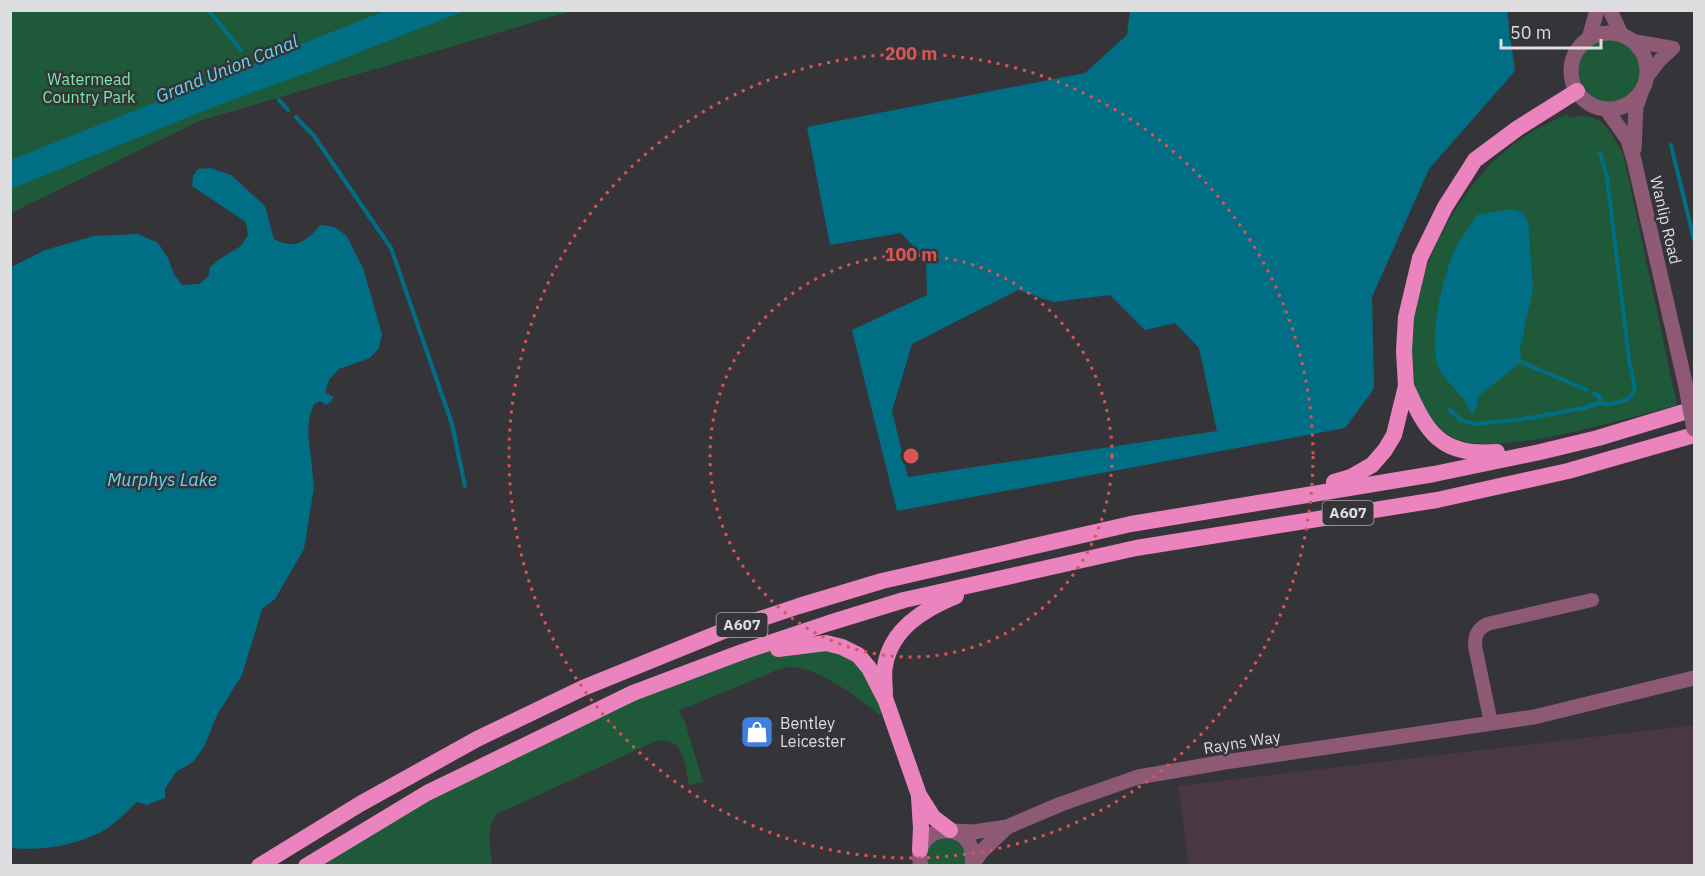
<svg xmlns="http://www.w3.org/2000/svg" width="1705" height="876" font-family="'IBM Plex Sans',sans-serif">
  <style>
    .industrial { fill: #493741 }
    .green { fill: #1e5a39 }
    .water { fill: #006f86; fill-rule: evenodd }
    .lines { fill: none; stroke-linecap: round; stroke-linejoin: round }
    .stream { stroke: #006f86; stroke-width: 4 }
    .minor { stroke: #8d5975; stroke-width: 14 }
    .tertiary { stroke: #8d5975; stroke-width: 15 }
    .trunk { stroke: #eb84be; stroke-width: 16 }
    .tertiary-bridge { stroke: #8d5975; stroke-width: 15 }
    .ring { fill: none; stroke: #d85556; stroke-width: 3; stroke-dasharray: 3 6 }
    .labels { text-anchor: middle; stroke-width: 5; stroke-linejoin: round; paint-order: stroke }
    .shield { fill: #353539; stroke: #ababae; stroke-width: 1.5 }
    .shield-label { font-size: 15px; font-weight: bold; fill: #dddde0 }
    .park-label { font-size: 16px; fill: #78eba7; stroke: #353539 }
    .street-label { font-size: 16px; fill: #dddde0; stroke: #353539 }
    .poi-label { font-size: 16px; fill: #dddde0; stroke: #353539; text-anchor: start }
    .water-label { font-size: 18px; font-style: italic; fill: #61d7f7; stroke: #353539 }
    .centre { fill: #d85556; stroke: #353539; stroke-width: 3 }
    .ring-label { font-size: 18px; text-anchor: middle; font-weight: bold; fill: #d85556; stroke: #353539; stroke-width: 5; stroke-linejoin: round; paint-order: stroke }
  </style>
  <rect width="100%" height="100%" fill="#353539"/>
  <path class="industrial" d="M1694,725V865H1189L1178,786Z"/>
  <g class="green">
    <path d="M11,11H572L199,121L11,213Z"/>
    <circle cx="1609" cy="71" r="38"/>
    <path d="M1568,114L1569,118C1602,110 1608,129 1623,153L1677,405C1627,418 1504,456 1459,440C1443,434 1425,415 1419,399C1406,365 1412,307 1424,274C1437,236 1460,199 1486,169C1509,144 1537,127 1568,114Z"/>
    <path d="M799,645L842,647L886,701L880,715C861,699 816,666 790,667C786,667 781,669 777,670L678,711L684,719L703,782L689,785C684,764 686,736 656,741L497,814C485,826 491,850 492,865L306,866L372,825L717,661Z"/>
    <path d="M953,831L972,865H921L924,842Z"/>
  </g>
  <g class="water">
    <path d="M387,10L464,11L309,72L213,107L11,189V160Z"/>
    <path d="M1130,11H1507L1515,71L1429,169L1372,297L1374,389L1345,428L897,511L852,330L927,295L926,260L901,233L830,245L807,127L1085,73L1127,35ZM1018,290L1053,302L1110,295L1145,330L1175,323L1199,348L1217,431L908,477L892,411L912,344Z"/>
    <path d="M210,168L231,175L265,206L274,239C297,251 305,241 321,225L334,227L346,235L363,268L382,334L379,348L370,358L339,369L329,380L325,392L333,397L332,401L326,405L320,401L314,404L310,415L308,431L314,487L304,549L275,599L262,609L242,675L217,715L204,747L193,762L176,772L165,789V798L147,805L137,802C126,812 114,825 101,832C73,846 41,851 11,848V267L45,250L94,236L138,234L158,243L168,258L174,274L182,285L199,284L208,277L210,267L221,258L241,246L248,235L246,222L192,186L193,176L198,169Z"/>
    <path d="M1512,209L1522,212L1528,221L1533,289L1520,349L1521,362L1479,396L1476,409L1469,408C1462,393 1441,378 1437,363C1430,334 1441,287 1451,259C1456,244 1468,229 1477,215Z"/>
  </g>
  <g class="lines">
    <g class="stream">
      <path d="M208,10L241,50"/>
      <path d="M279,100L288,110"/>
      <path d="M296,117L314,136L391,248L452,424L465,486"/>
      <path d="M1671,145L1694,240"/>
      <path d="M1521,362L1587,390"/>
      <path d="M1594,393L1601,398L1599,403"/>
      <path d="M1449,409L1461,420L1475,424L1518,420L1584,408L1599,403L1611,404L1626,400L1631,396L1635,388L1629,360L1607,176L1600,153"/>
      <path d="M1472,412V409"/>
    </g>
    <g class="minor">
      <path d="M1633,41L1673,48"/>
      <path d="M1646,78L1660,60L1673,48"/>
      <path d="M1491,723L1475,646C1475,635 1477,630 1487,624L1592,600"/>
    </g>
    <g class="tertiary">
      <path d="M1610,10L1621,34"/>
      <circle cx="1609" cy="71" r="38"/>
      <path d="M1589,38L1597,10"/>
      <path d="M1606,109L1628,140L1634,160L1686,387"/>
      <path d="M1634,149L1636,107L1641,93"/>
      <path d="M953,831L973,832L1007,827L1061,804L1138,777L1225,762L1534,717L1694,678"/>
      <path d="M972,865L982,851L1007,827"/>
      <path d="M921,866C909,822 980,816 972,866"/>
    </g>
    <g class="trunk">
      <path d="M1406,386C1427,433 1440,456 1497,452"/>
      <path d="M1334,482L1351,477L1372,465L1385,450L1394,435L1406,386L1404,351L1406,317L1420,258L1445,207L1475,160L1518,128L1577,91"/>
      <path d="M778,649L826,643L842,647L858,655L869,668L886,701L919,795L933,817L950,830"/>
      <path d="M885,694C885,685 883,675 885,666C891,629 924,609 956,596"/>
      <path d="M919,797L921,828L920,850"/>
      <path d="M259,866L360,804L477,739L583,688L721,632L799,606L882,581L1131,524L1434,474L1540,452L1598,438L1694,409"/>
      <path d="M306,866L427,793L633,693L742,652L829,623L904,600L1136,548L1437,500L1568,471L1694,435"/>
    </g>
    <path class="tertiary-bridge" d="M1686,387L1694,429"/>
  </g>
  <g class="ring">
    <circle cx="911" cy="456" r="201"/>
    <circle cx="911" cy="456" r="402"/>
  </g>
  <defs>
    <symbol id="shop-square" viewBox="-11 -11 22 22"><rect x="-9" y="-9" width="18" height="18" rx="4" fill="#3f7fe0" stroke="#353539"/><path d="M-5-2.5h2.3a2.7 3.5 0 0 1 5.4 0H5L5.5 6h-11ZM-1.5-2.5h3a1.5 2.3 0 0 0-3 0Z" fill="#fff"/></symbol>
  </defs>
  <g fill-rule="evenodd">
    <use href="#shop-square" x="738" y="713" width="38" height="38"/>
  </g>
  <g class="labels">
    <g class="shield">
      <rect x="1322.5" y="501" width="51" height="24" rx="4.5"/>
      <rect x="716.5" y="613" width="51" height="24" rx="4.5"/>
    </g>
    <g class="shield-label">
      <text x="1348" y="518">A607</text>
      <text x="742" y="630">A607</text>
    </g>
    <g class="park-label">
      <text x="89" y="85">Watermead<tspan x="89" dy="18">Country Park</tspan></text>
    </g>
    <g class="street-label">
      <text transform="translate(1666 220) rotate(77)" y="6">Wanlip Road</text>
      <text transform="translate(1242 742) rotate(-9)" y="6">Rayns Way</text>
    </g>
    <g class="poi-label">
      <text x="780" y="729">Bentley<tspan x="780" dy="18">Leicester</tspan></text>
    </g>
    <g class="water-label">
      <text transform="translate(227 69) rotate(-22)" y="6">Grand Union Canal</text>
      <text x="162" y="486">Murphys Lake</text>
    </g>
  </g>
  <circle cx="911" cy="456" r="9" class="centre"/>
  <g class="ring-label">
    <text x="911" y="60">200 m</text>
    <text x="911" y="261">100 m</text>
  </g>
  <rect width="1705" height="876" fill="none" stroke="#dddde0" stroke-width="24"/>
  <path d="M1501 39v9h100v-9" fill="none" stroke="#dddde0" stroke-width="3"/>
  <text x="1510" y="39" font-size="18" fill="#dddde0" stroke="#353539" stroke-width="4.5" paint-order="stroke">50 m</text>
</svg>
